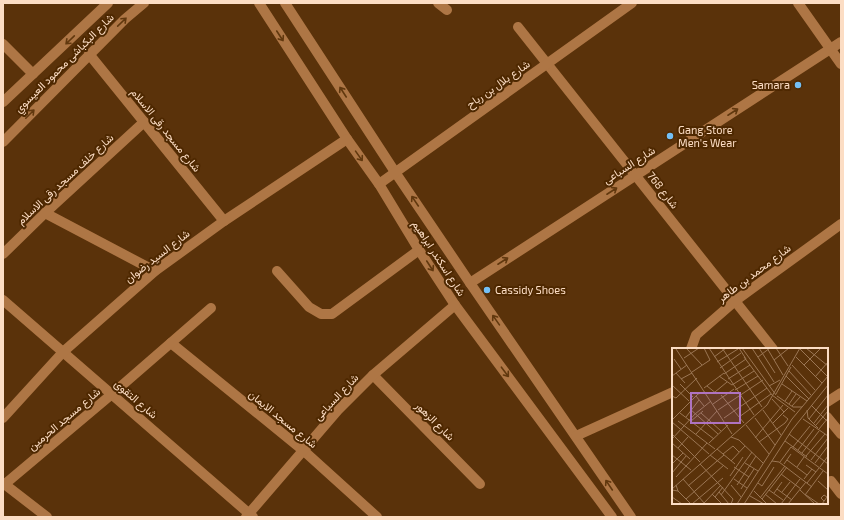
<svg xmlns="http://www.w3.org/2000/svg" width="844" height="520" font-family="'Exo 2',Vazirmatn,sans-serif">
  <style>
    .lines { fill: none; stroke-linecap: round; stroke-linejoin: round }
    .minor { stroke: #ae7645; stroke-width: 10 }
    .oneway { stroke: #61380e }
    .poi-dot { fill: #74c0f6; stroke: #4e2800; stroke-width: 1.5 }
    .labels { text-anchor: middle; stroke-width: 4; stroke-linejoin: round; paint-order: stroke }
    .street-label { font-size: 11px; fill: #fcddc4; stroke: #4e2800 }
    .poi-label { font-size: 11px; fill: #fcddc4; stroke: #4e2800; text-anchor: start }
    .inset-road { fill: none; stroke: #9b7654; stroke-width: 1 }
    .view { fill: #af73c1; fill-opacity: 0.15; stroke: #af73c1; stroke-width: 2 }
    .inset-edge { fill: none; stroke: #fcddc4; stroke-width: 2 }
  </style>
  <rect width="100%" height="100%" fill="#5a320a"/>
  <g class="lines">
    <g class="minor">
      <path d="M259,3L347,139L379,184L419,250L455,305L612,517"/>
      <path d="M285,3L395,172L470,283L631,517"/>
      <path d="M438,3L447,10"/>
      <path d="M798,3L841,64"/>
      <path d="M518,27L773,349"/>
      <path d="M3,44L33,74"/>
      <path d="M89,54L224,221"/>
      <path d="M3,102L108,3"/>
      <path d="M3,142L125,19L144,3"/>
      <path d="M379,184L632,3"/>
      <path d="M45,213L155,271"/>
      <path d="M3,254L45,213L144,122"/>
      <path d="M277,271L309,307L321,314H332L419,250"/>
      <path d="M470,283L841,42"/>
      <path d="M3,300L253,517"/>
      <path d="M171,343L304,451L377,517"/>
      <path d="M691,349L696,335L735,301L841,224"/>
      <path d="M373,375L480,484"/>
      <path d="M827,402L841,393"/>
      <path d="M827,417L841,434"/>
      <path d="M3,418L63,352L155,271L224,221L347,139"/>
      <path d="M576,436L673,392"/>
      <path d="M831,481L841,494"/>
      <path d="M3,483L47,517"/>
      <path d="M5,484L112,394L211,308"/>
      <path d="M246,517L338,410L373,375L455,305"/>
    </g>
  </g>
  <defs><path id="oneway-shaft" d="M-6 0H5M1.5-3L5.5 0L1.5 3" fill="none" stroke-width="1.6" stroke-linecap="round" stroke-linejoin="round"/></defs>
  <g class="oneway">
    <use href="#oneway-shaft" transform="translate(122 22) rotate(-44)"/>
    <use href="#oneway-shaft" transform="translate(280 36) rotate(57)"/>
    <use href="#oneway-shaft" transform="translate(70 40) rotate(136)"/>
    <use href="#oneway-shaft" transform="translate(343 92) rotate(-123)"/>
    <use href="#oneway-shaft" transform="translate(733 112) rotate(-33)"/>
    <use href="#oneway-shaft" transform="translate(30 114) rotate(-45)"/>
    <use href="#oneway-shaft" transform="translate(359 156) rotate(55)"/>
    <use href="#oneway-shaft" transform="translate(612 191) rotate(-33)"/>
    <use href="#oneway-shaft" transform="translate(415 201) rotate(-124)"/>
    <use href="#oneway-shaft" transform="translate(503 261) rotate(-33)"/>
    <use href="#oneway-shaft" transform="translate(430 266) rotate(57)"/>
    <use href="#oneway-shaft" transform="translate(496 320) rotate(-125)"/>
    <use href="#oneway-shaft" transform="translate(505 372) rotate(53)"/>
    <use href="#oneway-shaft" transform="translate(609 485) rotate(-124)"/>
  </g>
  <g class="poi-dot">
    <circle cx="798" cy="85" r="4"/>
    <circle cx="670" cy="136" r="4"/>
    <circle cx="487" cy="290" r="4"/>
  </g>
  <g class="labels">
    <g class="street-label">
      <text transform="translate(64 63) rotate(-45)" y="4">شارع البكباشى محمود العيسوي</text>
      <text transform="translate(498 84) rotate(-35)" y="4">شارع بلال بن رباح</text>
      <text transform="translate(166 130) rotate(51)" y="4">شارع مسجد رقى الاسلام</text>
      <text transform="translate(629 165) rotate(-33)" y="4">شارع السباعى</text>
      <text transform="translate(65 179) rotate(-43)" y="4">شارع خلف مسجد رقى الاسلام</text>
      <text transform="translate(663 190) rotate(52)" y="4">شارع 768</text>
      <text transform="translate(157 256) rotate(-38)" y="4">شارع السيد رضوان</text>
      <text transform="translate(439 258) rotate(57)" y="4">شارع اسكندر ابراهيم</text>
      <text transform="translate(754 273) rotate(-37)" y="4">شارع محمد بن طاهر</text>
      <text transform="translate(336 397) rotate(-47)" y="4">شارع السباعى</text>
      <text transform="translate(136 399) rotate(41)" y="4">شارع التقوى</text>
      <text transform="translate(64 419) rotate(-40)" y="4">شارع مسجد الحرمين</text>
      <text transform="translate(283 419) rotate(39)" y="4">شارع مسجد الايمان</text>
      <text transform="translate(435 421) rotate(45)" y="4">شارع الزهور</text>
    </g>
    <g class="poi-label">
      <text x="790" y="89" text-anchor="end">Samara</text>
      <text x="678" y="134">Gang Store<tspan x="678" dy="13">Men's Wear</tspan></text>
      <text x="495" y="294">Cassidy Shoes</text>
    </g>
  </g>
  <g transform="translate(672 348)">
    <rect width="156" height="156" fill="#5a320a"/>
    <path class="inset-road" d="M14,0L30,17M37,0L82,67M50,0L90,59M67,0L74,11M70,0L104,47M80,0L102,34M87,0L103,25M95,0L111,27M104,0L116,18M134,0L156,18M4,1L60,86M128,1L155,28M42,9L54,0M72,9L100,47L123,64M86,9L98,0M124,9L150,35M12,10L27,0M2,11L9,21M102,12L117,0M45,14L66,1M120,17L143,42M132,17L149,0M48,20L69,5M117,23L139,47M20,24L38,12L32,0M4,25L13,35M52,26L74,11M0,28L15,17M47,28L60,37L82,23M114,28L137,51M143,29L156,14M9,31L20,25M56,31L78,17M8,36L21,49M110,36L135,53M0,37L17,53M35,38L45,46M97,38L108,32M32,40L52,25M63,42L86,28M43,44L55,34M104,46L119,19M49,47L72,75M0,48L4,50L25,30M24,48L32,58M105,48L121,59H130M100,51L112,64M113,53L120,43M41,56L62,41M117,56L124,46M139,57L156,74M120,58L128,49M18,61L46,86M46,62L91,32M91,62L109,87M135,62L136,70L146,80M8,65L42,91M29,65L49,83M14,69L27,52M67,69L99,46M52,70L95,40M83,70L103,97M131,71L156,88M137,71L156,47M0,72L26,46L33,44M6,73L43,101M19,73L31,63M0,74L37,106M101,75L116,60M142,75L156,57M74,77L97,106M144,77L156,63M147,81L156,70M0,86L28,114M24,86L45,63M117,86L156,116M59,89L67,92L91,115M83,90L111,57M0,91L23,66L39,53M113,93L135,109M87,94L113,75L116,71L111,67M0,95L18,111M37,95L56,77M121,99L138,78M6,100L16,89M45,101L63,116M126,102L142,81M130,105L147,83M51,106L61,98L67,104M0,107L19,122M38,107L56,121M134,108L153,86M115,112L135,127M139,112L156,90M59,113L73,98M100,113L107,114L140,139M108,114L119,99L156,126M73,115L86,123M143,115L156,98M0,116L11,105M28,116L61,151L59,156M112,116L119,106M134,117L144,124M62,119L77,129M125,119L132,109M148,119L156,108M0,125L14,108M109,126L129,141M58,128L71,109M4,129L35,95M11,131L33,156M62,131L75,140M132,131L140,121M146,133L156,142M86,135L90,138L102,119M135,135L147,120M59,137L69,149M65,137L84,108M16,138L52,107M0,141L95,57L128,0M69,141L82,121M105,141L120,152M0,142L6,143L4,137M97,142L111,152M128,142L143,156M6,143L19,156M82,143L95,156M47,144L57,156M110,144L118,134M102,145L110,134M40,146L50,156M93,146L105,156M49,147L80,104M133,147L151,123M134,147L147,156M78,148L92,156M0,149L10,156M43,149L51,139M88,150L113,118M14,151L52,117M90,151L115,119M32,155L49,137M20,156L51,130M65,156L120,71L156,28M72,156L120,82L156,37M109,156L128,131M116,156L134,134M150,156L155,149L152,147L149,150L152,153"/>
    <path class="view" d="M19,45H68V75H19Z"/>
    <rect width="156" height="156" class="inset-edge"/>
  </g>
  <rect width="844" height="520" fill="none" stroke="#fcddc4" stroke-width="8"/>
</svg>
